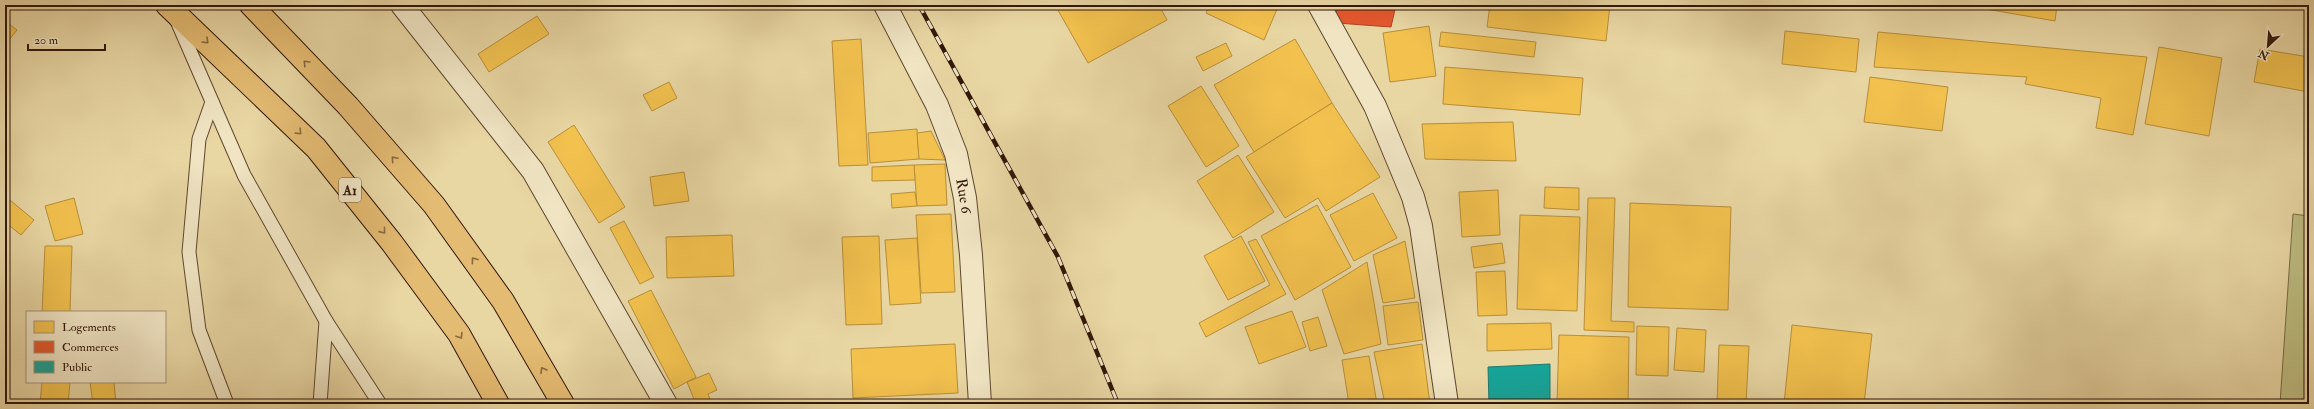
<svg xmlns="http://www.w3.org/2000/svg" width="2314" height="409" font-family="'IM FELL Double Pica',serif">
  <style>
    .green { fill: #bdbc80; stroke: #776a44 }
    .homes { fill: #f2c14e; stroke: #b88e39 }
    .shops { fill: #e4572e; stroke: #ae4422 }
    .public { fill: #17a398; stroke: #1f796c }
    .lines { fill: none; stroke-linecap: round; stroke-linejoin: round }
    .service-casing { stroke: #5f472e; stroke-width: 15 }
    .minor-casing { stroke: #5f472e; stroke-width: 24 }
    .primary-casing { stroke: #311707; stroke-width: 24 }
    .service { stroke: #f0e4c3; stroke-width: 13 }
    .minor { stroke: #f0e4c3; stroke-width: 22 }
    .primary { stroke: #e4bb72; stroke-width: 22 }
    .rail-casing { stroke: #311707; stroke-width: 4.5 }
    .rail { stroke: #f0e4c3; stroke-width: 3; stroke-dasharray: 9; stroke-linecap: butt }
    .oneway { stroke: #8a693c }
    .labels { text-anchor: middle; stroke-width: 4; stroke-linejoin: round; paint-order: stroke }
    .shield { fill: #f0e4c3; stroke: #6a543f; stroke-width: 1 }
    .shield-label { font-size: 14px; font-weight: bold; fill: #311707 }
    .street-label { font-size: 15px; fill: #311707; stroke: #f0e4c3 }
  </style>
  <rect width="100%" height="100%" fill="#e8d6a3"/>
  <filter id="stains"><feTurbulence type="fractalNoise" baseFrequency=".005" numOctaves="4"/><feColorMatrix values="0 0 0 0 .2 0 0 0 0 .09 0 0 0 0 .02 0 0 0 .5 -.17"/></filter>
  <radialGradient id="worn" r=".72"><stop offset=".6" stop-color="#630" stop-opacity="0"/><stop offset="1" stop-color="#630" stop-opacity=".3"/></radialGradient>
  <path class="green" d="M2293,214L2309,216V404H2280Z"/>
  <g class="homes">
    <path d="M1055,5H1159L1167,20L1088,63Z"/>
    <path d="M1172,5H1183L1175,10Z"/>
    <path d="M1210,5H1268L1277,9L1264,40L1206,13Z"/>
    <path d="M1490,5H1610L1606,41L1487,27Z"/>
    <path d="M1963,5H2057L2055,21Z"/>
    <path d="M537,16L549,34L489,72L478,54Z"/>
    <path d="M5,21L17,30L5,45Z"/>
    <path d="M1429,26L1436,76L1390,82L1383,33Z"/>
    <path d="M1785,31L1859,39L1856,72L1782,64Z"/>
    <path d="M1441,32L1536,42L1534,57L1439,46Z"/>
    <path d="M1878,32L2147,57L2133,135L2096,128L2101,98L2025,84L2027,77L1874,67Z"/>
    <path d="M861,39L868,165L839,166L832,41Z"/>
    <path d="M1295,39L1332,103L1254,152L1214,85Z"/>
    <path d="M1226,43L1232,56L1203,71L1196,57Z"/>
    <path d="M2159,47L2222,58L2209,136L2145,124Z"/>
    <path d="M2260,49L2309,57V92L2254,82Z"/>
    <path d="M1445,67L1583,78L1580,115L1443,104Z"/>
    <path d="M1870,77L1948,87L1942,131L1864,122Z"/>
    <path d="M669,82L677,98L652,111L643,95Z"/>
    <path d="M1201,86L1239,146L1206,167L1168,106Z"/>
    <path d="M1332,103L1380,177L1326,211L1318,198L1285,218L1246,157Z"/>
    <path d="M1513,122L1516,161L1425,159L1422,124Z"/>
    <path d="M574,125L625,207L599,223L548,142Z"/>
    <path d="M917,129L919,159L870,163L868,133Z"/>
    <path d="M931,131L945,160L919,159L917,133Z"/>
    <path d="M1238,155L1274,212L1233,238L1197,181Z"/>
    <path d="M945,164L947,205L917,206L914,165Z"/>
    <path d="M914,165L915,180L872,181V167Z"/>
    <path d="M684,172L689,201L654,206L650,177Z"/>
    <path d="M1545,187L1579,188V210L1544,208Z"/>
    <path d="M1498,190L1500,235L1462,237L1459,192Z"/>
    <path d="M915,192L917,206L892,208L891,194Z"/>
    <path d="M1373,193L1397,238L1354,261L1330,215Z"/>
    <path d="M5,196L34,220L21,235L5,222Z"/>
    <path d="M74,198L83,234L55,241L45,206Z"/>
    <path d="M1588,198H1615L1611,321L1634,322V332L1584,330Z"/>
    <path d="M1630,203L1731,207L1728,310L1628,307Z"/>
    <path d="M1317,205L1351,267L1295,300L1261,236Z"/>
    <path d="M951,214L955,292L921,293L916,215Z"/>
    <path d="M1520,215L1580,217L1577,311L1517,309Z"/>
    <path d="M624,221L654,277L640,284L610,228Z"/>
    <path d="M732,235L734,276L667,278L666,237Z"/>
    <path d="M879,236L882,324L846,325L842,237Z"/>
    <path d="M1241,236L1265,281L1228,300L1204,256Z"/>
    <path d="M917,238L921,303L890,305L885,240Z"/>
    <path d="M1256,239L1286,294L1206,337L1199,323L1270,285L1248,242Z"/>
    <path d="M1405,241L1415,298L1383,303L1373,255Z"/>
    <path d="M1502,243L1505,263L1474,268L1471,247Z"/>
    <path d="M45,246H72L70,312H42Z"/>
    <path d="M1367,262L1381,344L1344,354L1322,290Z"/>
    <path d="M1505,271L1507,315L1478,316L1476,272Z"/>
    <path d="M651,290L696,377L674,389L628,301Z"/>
    <path d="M1418,302L1423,340L1388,345L1383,306Z"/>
    <path d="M1292,311L1306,347L1259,364L1245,327Z"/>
    <path d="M1318,317L1327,346L1310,351L1302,322Z"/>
    <path d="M1551,323L1552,349L1487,351V324Z"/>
    <path d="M1792,325L1872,334L1864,404H1784Z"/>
    <path d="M1637,326L1669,327L1668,376L1636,375Z"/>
    <path d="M1677,328L1706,330L1704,372L1674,370Z"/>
    <path d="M1559,335L1629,337L1628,404H1557Z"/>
    <path d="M955,344L958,393L853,398L851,349Z"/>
    <path d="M1422,344L1430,404H1385L1374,352Z"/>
    <path d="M1719,345L1749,346L1746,404H1717Z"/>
    <path d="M1369,356L1377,404H1349L1342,360Z"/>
    <path d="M709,373L717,390L708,394L712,404H696L687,382Z"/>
    <path d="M42,382H70L68,404H40Z"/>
    <path d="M90,382H114L116,404H93Z"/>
  </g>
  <path class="shops" d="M1336,5H1396L1391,27L1337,23Z"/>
  <path class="public" d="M1550,364V404H1489L1488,367Z"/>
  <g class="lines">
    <defs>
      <g id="service">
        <path d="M177,21L244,175L326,321L320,404"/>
        <path d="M212,102L199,139L189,252L199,330L227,404"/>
        <path d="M326,321L380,404"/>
      </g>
      <g id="minor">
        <path d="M402,5L533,171L666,404"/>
        <path d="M885,5L937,105L956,154L965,198L971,255L980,404"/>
        <path d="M1319,5L1375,106L1413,197L1421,226L1447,404"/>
      </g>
      <g id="primary">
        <path d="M167,5L316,148L392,243L459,334L498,404"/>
        <path d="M251,5L348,106L434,205L503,301L563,404"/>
      </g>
    </defs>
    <use href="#service" class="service-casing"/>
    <use href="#minor" class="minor-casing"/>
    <use href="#primary" class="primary-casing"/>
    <use href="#service" class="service"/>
    <use href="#minor" class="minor"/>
    <use href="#primary" class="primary"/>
    <defs>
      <path id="rail" d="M919,5L1058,257L1118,404"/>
    </defs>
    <use href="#rail" class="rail-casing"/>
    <use href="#rail" class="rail"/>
  </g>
  <defs><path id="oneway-chevron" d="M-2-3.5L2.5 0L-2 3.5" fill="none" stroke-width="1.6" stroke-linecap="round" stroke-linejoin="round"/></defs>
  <g class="oneway">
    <use href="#oneway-chevron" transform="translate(206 41) rotate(44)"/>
    <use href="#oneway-chevron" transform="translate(306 63) rotate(-134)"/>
    <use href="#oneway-chevron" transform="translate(299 132) rotate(44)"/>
    <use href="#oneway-chevron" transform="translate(394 159) rotate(-131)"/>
    <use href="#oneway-chevron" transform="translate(383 231) rotate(51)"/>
    <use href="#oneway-chevron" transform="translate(474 260) rotate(-126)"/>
    <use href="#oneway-chevron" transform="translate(460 336) rotate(58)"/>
    <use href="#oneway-chevron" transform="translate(543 370) rotate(-120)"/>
  </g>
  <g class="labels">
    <rect class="shield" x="339" y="178" width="22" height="24" rx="3"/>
    <g class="shield-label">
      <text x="350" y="195">A1</text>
    </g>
    <g class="street-label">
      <text transform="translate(964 196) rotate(81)" y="5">Rue 6</text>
    </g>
  </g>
  <rect width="2314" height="409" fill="none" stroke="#e8d6a3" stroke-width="20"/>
  <rect x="6" y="6" width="2302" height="397" fill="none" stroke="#311707" stroke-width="2"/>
  <rect x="10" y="10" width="2294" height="389" fill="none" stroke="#311707"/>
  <rect x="26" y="311" width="140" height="72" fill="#f0e4c3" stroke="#a49278"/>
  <rect x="34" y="321" width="20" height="12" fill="#f2c14e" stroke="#a49278"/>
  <text x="62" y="331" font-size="12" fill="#311707">Logements</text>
  <rect x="34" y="341" width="20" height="12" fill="#e4572e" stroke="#a49278"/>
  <text x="62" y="351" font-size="12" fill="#311707">Commerces</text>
  <rect x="34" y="361" width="20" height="12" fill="#17a398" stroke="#a49278"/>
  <text x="62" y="371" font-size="12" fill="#311707">Public</text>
  <g transform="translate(2268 46) rotate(206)" stroke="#f0e4c3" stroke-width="3" paint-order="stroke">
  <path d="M0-3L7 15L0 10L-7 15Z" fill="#311707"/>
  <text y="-6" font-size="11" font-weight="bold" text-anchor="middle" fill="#311707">N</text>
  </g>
  <path d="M28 44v6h77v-6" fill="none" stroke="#311707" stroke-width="2"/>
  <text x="34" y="44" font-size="12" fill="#311707" stroke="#f0e4c3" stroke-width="3" paint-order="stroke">20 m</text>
  <rect width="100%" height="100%" filter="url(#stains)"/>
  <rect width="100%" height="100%" fill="url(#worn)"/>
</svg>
